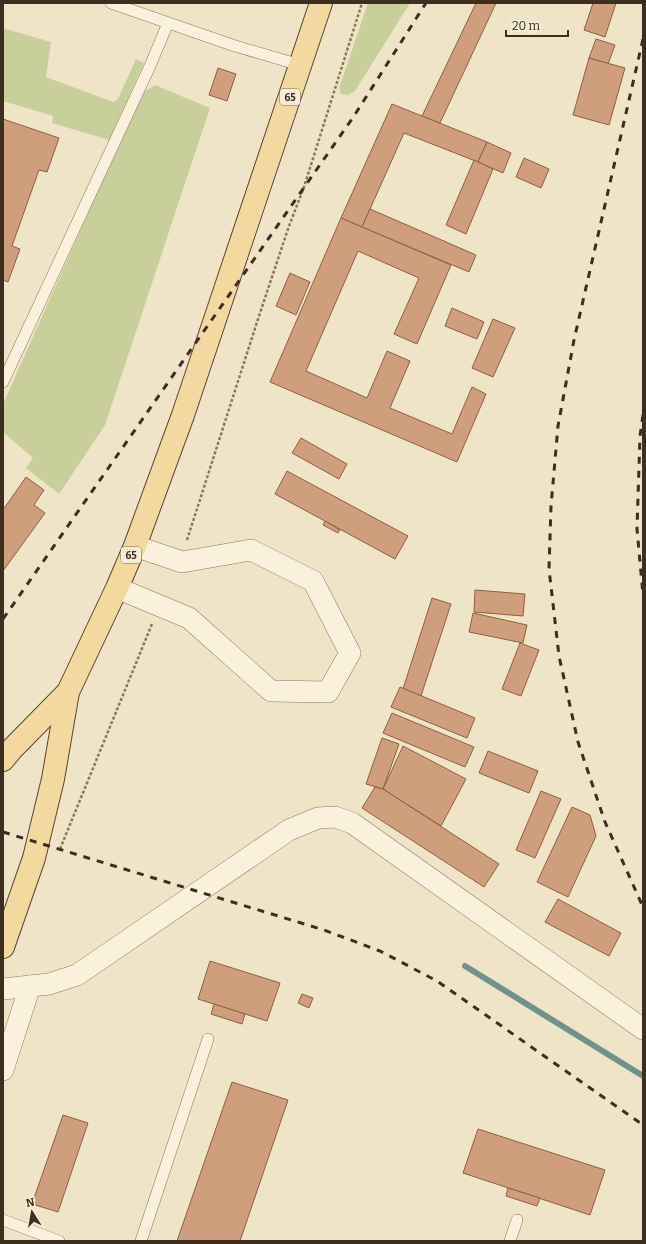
<svg xmlns="http://www.w3.org/2000/svg" width="646" height="1244" font-family="Bitter,serif">
  <style>
    .green { fill: #c9cf9b }
    .lines { fill: none; stroke-linecap: round; stroke-linejoin: round }
    .stream { stroke: #6f938a; stroke-width: 6 }
    .building { fill: #cf9f7d; stroke: #8d5f41 }
    .service-casing { stroke: #8d765c; stroke-width: 12 }
    .minor-casing { stroke: #8d765c; stroke-width: 22 }
    .primary-casing { stroke: #5b4430; stroke-width: 24 }
    .path { stroke: #8d765c; stroke-width: 2.5; stroke-dasharray: 3 2; stroke-linecap: butt }
    .service { stroke: #faf1dc; stroke-width: 11 }
    .minor { stroke: #faf1dc; stroke-width: 21 }
    .primary { stroke: #f3d9a0; stroke-width: 22 }
    .rail { stroke: #3d2e20; stroke-width: 3; stroke-dasharray: 7 7; stroke-linecap: butt }
    .labels { text-anchor: middle; stroke-width: 3.5; stroke-linejoin: round; paint-order: stroke }
    .shield { fill: #f7eed8; stroke: #756857; stroke-width: 1 }
    .shield-label { font-size: 10px; font-weight: bold; fill: #3d2e20 }
  </style>
  <rect width="100%" height="100%" fill="#f0e4c8"/>
  <g class="green">
    <path d="M368,3H410L355,91L348,95L341,94L339,88Z"/>
    <path d="M3,28L51,42L46,77L113,102L118,99L136,59L144,63L109,140L52,123L53,116L3,101Z"/>
    <path d="M155,85L210,108L105,425L59,494L26,468L33,458L3,432V404L105,175L145,91Z"/>
  </g>
  <g class="lines">
    <path class="stream" d="M465,966L643,1076"/>
  </g>
  <g class="building">
    <path d="M476,3H496L440,123L422,116Z"/>
    <path d="M593,3H616L605,37L584,30Z"/>
    <path d="M596,39L615,45L608,64L589,58Z"/>
    <path d="M589,58L625,68L609,125L573,115Z"/>
    <path d="M218,68L236,74L227,101L209,95Z"/>
    <path d="M392,104L487,142L478,162L404,133L362,227L341,218Z"/>
    <path d="M3,119L59,138L47,172L39,170L12,246L20,249L8,282L3,280Z"/>
    <path d="M487,142L511,153L503,173L478,162Z"/>
    <path d="M524,158L549,169L541,188L516,177Z"/>
    <path d="M474,160L493,169L466,234L446,225Z"/>
    <path d="M370,209L476,255L469,272L362,227Z"/>
    <path d="M341,218L451,265L417,344L394,334L419,278L358,251L306,371L367,398L387,351L410,361L390,408L452,434L472,387L486,394L457,462L270,382Z"/>
    <path d="M290,273L310,282L296,315L276,306Z"/>
    <path d="M452,308L484,322L477,339L445,326Z"/>
    <path d="M493,319L515,328L493,377L472,368Z"/>
    <path d="M301,438L347,464L339,479L292,453Z"/>
    <path d="M287,471L408,536L395,559L275,494Z"/>
    <path d="M26,477L44,490L34,505L45,513L3,571V510Z"/>
    <path d="M325,521L340,530L338,533L323,525Z"/>
    <path d="M475,590L525,594L523,616L474,612Z"/>
    <path d="M432,598L451,604L421,696L403,689Z"/>
    <path d="M473,613L527,625L523,643L469,632Z"/>
    <path d="M520,643L539,650L521,696L502,689Z"/>
    <path d="M400,687L475,718L467,738L391,707Z"/>
    <path d="M392,713L474,747L465,767L383,733Z"/>
    <path d="M382,738L399,744L383,789L366,784Z"/>
    <path d="M403,746L466,779L441,826L383,789Z"/>
    <path d="M488,751L538,771L529,793L479,773Z"/>
    <path d="M375,787L383,789L499,864L484,887L362,808Z"/>
    <path d="M541,791L561,799L535,858L516,850Z"/>
    <path d="M572,807L590,815L596,836L568,897L537,882Z"/>
    <path d="M558,899L621,933L609,956L545,922Z"/>
    <path d="M210,961L280,983L267,1021L198,999Z"/>
    <path d="M302,994L313,998L309,1008L298,1003Z"/>
    <path d="M214,1004L245,1014L242,1024L211,1014Z"/>
    <path d="M232,1082L288,1100L240,1241H177Z"/>
    <path d="M63,1115L88,1123L58,1212L32,1204Z"/>
    <path d="M478,1129L605,1170L590,1215L463,1173Z"/>
    <path d="M508,1188L540,1198L537,1206L506,1196Z"/>
  </g>
  <g class="lines">
    <defs>
      <g id="service">
        <path d="M111,3L235,46L300,65"/>
        <path d="M3,382L150,66L168,23"/>
        <path d="M3,1220L59,1241"/>
        <path d="M141,1241L208,1039"/>
        <path d="M510,1241L517,1220"/>
      </g>
      <g id="minor">
        <path d="M117,588L189,618L271,691L328,692L350,653L313,581L251,550L182,562L135,546"/>
        <path d="M3,989L49,984L77,975L289,830L318,818L335,817L352,823L643,1029"/>
        <path d="M3,1070L30,986"/>
      </g>
      <g id="primary">
        <path d="M3,760L12,749L68,692"/>
        <path d="M3,947L34,858L53,779L68,692L117,588L135,546L183,415L321,3"/>
      </g>
    </defs>
    <use href="#service" class="service-casing"/>
    <use href="#minor" class="minor-casing"/>
    <use href="#primary" class="primary-casing"/>
    <g class="path">
      <path d="M187,540L258,319L289,226L304,187L362,3"/>
      <path d="M60,849L152,624"/>
    </g>
    <use href="#service" class="service"/>
    <use href="#minor" class="minor"/>
    <use href="#primary" class="primary"/>
    <g class="rail">
      <path d="M643,39L574,340L558,426L551,506L549,569L559,656L578,742L605,822L643,907"/>
      <path d="M643,415L640,436L637,529L643,595"/>
      <path d="M3,619L354,116L426,3"/>
      <path d="M3,832L324,930L380,951L437,981L643,1125"/>
    </g>
  </g>
  <g class="labels">
    <g class="shield">
      <rect x="280" y="89" width="20" height="16" rx="3"/>
      <rect x="121" y="547" width="20" height="16" rx="3"/>
    </g>
    <g class="shield-label">
      <text x="290" y="101">65</text>
      <text x="131" y="559">65</text>
    </g>
  </g>
  <rect width="646" height="1244" fill="none" stroke="#3d2e20" stroke-width="8"/>
  <g transform="translate(32 1212) rotate(349)" stroke="#f7eed8" stroke-width="3" paint-order="stroke">
  <path d="M0-3L7 15L0 10L-7 15Z" fill="#3d2e20"/>
  <text y="-6" font-size="11" font-weight="bold" text-anchor="middle" fill="#3d2e20">N</text>
  </g>
  <path d="M506 30v6h62v-6" fill="none" stroke="#3d2e20" stroke-width="2"/>
  <text x="512" y="30" font-size="12" fill="#3d2e20" stroke="#f7eed8" stroke-width="3" paint-order="stroke">20 m</text>
</svg>
